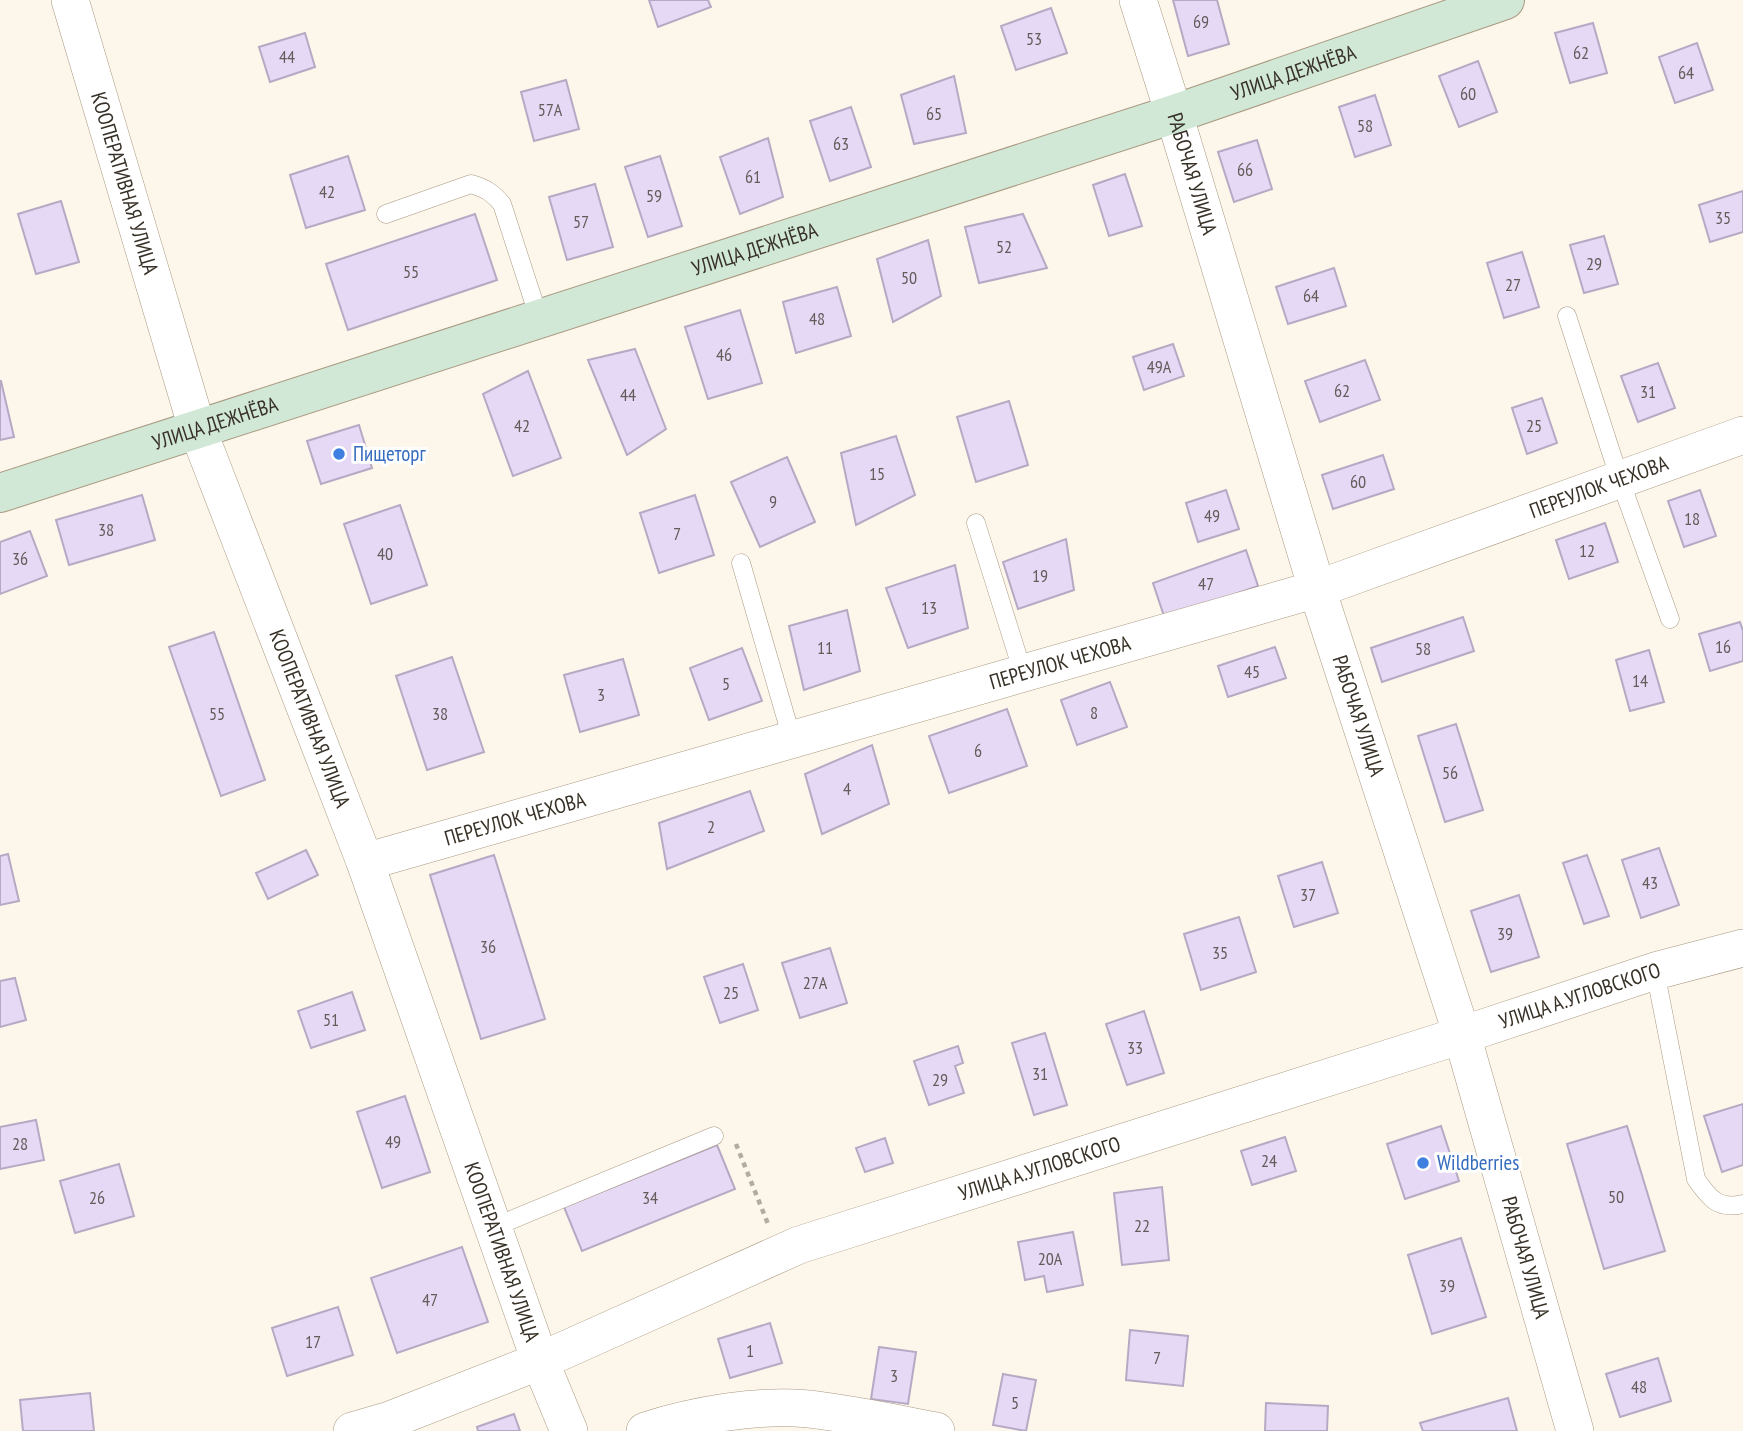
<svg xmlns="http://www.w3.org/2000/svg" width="1743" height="1431" font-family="'PT Sans Narrow',sans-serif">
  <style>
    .building { fill: #e6d9f5; stroke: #b5a9c4; stroke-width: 2 }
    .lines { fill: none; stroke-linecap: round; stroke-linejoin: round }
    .lane-casing { stroke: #a99980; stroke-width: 19 }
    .street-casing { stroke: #a99980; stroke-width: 38 }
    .secondary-casing { stroke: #a99980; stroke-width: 40 }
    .path { stroke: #b2aba0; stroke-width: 4.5; stroke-dasharray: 5 5; stroke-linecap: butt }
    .lane { stroke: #fff; stroke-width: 18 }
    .street { stroke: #fff; stroke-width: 37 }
    .secondary { stroke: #d1e8d7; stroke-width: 38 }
    .shop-dot { fill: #3f7fe0; stroke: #fff; stroke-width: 2.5 }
    .labels { text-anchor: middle; stroke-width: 6; stroke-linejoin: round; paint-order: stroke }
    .number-label { font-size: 18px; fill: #645b5a }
    .street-label { font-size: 21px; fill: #383127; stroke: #fff }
    .shop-label { font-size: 21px; fill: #366cbe; stroke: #fff; text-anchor: start }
  </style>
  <rect width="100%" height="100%" fill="#fdf6eb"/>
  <g class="building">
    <path d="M649,0H708L711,7L658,27Z"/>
    <path d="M1173,0H1217L1229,44L1188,56Z"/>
    <path d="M1051,8L1067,53L1016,70L1001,26Z"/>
    <path d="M1593,23L1607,73L1570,83L1555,33Z"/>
    <path d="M305,33L315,67L270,82L259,47Z"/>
    <path d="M1697,43L1713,90L1675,103L1659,57Z"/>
    <path d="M1478,61L1497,112L1459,127L1439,76Z"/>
    <path d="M954,76L966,133L914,144L901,95Z"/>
    <path d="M566,80L579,129L534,141L521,92Z"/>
    <path d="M1375,95L1391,145L1355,157L1339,107Z"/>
    <path d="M851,107L871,167L830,181L810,121Z"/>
    <path d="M768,138L783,197L740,214L720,157Z"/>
    <path d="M1257,140L1272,189L1234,202L1218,152Z"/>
    <path d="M348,156L365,210L306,228L290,175Z"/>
    <path d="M660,156L682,226L648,237L625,167Z"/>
    <path d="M1125,174L1142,226L1109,236L1093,185Z"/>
    <path d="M595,184L613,247L567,260L549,197Z"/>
    <path d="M1743,191V232L1710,242L1699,205Z"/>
    <path d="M61,201L79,262L36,274L18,214Z"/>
    <path d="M475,214L497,280L348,330L326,264Z"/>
    <path d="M1023,214L1047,268L979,283L965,227Z"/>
    <path d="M1604,236L1618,284L1584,293L1570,245Z"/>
    <path d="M928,240L941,296L893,322L877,259Z"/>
    <path d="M1522,252L1539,307L1504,318L1487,263Z"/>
    <path d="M1334,268L1346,306L1288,324L1276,287Z"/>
    <path d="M837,287L851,336L796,353L783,302Z"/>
    <path d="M740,310L762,383L708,399L685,327Z"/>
    <path d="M1173,344L1184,376L1144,390L1133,357Z"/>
    <path d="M635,349L666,429L627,455L588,360Z"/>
    <path d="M1365,360L1380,400L1320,422L1305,381Z"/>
    <path d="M1658,363L1675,408L1638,422L1621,376Z"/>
    <path d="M528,371L561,458L513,476L483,394Z"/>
    <path d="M0,381H1L14,437L0,440Z"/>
    <path d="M1542,398L1557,443L1527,454L1512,408Z"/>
    <path d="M1009,401L1028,465L976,482L957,417Z"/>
    <path d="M359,425L372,468L321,484L307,441Z"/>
    <path d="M896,436L915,495L856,525L841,453Z"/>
    <path d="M1383,455L1394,489L1333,509L1322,475Z"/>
    <path d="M787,457L815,522L760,547L731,482Z"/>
    <path d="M1226,490L1239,529L1198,542L1186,503Z"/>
    <path d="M1700,490L1716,536L1684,547L1668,501Z"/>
    <path d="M142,495L155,540L69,565L56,520Z"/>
    <path d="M695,495L714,555L659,573L640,513Z"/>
    <path d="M400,505L427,585L371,604L344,524Z"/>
    <path d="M1605,523L1618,562L1569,579L1556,540Z"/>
    <path d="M30,531L47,576L0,594V542Z"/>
    <path d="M1066,539L1074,590L1018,609L1003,562Z"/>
    <path d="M1246,550L1258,586L1165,619L1153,583Z"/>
    <path d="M955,565L968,628L908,648L886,588Z"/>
    <path d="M847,610L860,671L804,690L789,626Z"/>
    <path d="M1463,617L1474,651L1382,682L1371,648Z"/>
    <path d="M1740,622L1743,631V661L1710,671L1699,634Z"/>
    <path d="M214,632L265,780L221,796L169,647Z"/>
    <path d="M1275,647L1286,678L1228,697L1218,666Z"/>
    <path d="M742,648L762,701L709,720L690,668Z"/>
    <path d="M1649,650L1664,702L1630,711L1616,660Z"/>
    <path d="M452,657L484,752L427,770L396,676Z"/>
    <path d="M623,659L639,715L580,732L564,675Z"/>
    <path d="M1110,682L1127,727L1077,745L1061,700Z"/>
    <path d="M1007,709L1027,766L949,793L929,736Z"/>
    <path d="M1456,724L1483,810L1445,822L1418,736Z"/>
    <path d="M872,745L889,804L822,834L805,774Z"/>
    <path d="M750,791L764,831L667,869L659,823Z"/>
    <path d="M1659,848L1679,905L1641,918L1622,860Z"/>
    <path d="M306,850L318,875L268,899L256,873Z"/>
    <path d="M8,854L19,901L0,905V856Z"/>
    <path d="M494,855L545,1019L481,1039L430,875Z"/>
    <path d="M1587,855L1609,916L1584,924L1563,863Z"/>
    <path d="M1322,862L1338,913L1294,927L1278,876Z"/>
    <path d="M1519,895L1539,957L1491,972L1471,911Z"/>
    <path d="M1239,917L1256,972L1201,990L1184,934Z"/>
    <path d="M830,948L847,1003L800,1018L782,963Z"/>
    <path d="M743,964L758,1010L720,1023L704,977Z"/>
    <path d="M15,978L26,1020L0,1027V981Z"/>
    <path d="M352,992L365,1030L311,1048L298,1011Z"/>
    <path d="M1144,1011L1164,1073L1127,1085L1106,1024Z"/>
    <path d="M1045,1033L1067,1105L1034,1115L1012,1043Z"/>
    <path d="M958,1046L963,1063L955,1066L964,1093L929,1105L914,1061Z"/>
    <path d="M405,1096L430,1172L382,1188L357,1112Z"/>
    <path d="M1743,1104V1165L1722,1172L1704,1116Z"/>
    <path d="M36,1120L44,1160L0,1169V1127Z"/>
    <path d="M1441,1126L1459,1181L1405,1199L1387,1144Z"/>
    <path d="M1627,1126L1665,1251L1604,1269L1567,1144Z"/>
    <path d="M1285,1137L1296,1171L1252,1185L1241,1151Z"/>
    <path d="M885,1138L893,1163L865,1172L856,1148Z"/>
    <path d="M717,1145L735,1189L582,1251L564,1207Z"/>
    <path d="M119,1164L134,1216L75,1233L60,1181Z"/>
    <path d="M1162,1187L1169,1260L1122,1265L1114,1193Z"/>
    <path d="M1073,1232L1083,1285L1047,1292L1044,1276L1025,1280L1018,1242Z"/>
    <path d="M1461,1238L1486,1317L1432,1334L1408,1255Z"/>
    <path d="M462,1247L488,1322L397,1353L371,1278Z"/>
    <path d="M338,1307L353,1355L287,1376L272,1328Z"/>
    <path d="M770,1323L782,1363L730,1378L718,1339Z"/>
    <path d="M1130,1330L1188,1336L1183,1386L1126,1380Z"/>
    <path d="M879,1347L916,1352L908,1404L871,1399Z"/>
    <path d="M1658,1358L1671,1401L1620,1417L1606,1374Z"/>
    <path d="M1003,1374L1036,1380L1026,1431L993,1425Z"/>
    <path d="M90,1393L94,1431H23L20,1400Z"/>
    <path d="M1508,1398L1517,1431H1423L1420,1423Z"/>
    <path d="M1266,1403L1328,1406L1327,1431H1265Z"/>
    <path d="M514,1414L520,1431H478L477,1427Z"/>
  </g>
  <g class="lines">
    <defs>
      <g id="lane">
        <path d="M386,214L471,184C485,188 493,193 502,204L539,318"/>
        <path d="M1567,316L1620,480L1670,619"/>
        <path d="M976,523L1023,673"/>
        <path d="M741,563L792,739"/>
        <path d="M1655,971L1696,1179C1709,1198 1718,1210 1743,1204"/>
        <path d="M494,1227L714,1136"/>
      </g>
      <g id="street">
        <path id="s1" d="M70,0L197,428L365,862L540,1361L569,1431"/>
        <path id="s2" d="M1138,0L1174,114L1317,589L1462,1035L1575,1431"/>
        <path id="s3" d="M365,862L1317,589L1743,435"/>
        <path id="s4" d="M352,1431L390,1420L540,1361L799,1245L1462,1035L1655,971L1743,948"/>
        <path d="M645,1431C695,1415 757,1404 809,1409C852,1414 894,1423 936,1431"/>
      </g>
      <g id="secondary">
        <path id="s5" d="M0,493L1174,114L1505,0"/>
      </g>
    </defs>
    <use href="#lane" class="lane-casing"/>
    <use href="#street" class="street-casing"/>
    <use href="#secondary" class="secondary-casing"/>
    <path class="path" d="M736,1144L768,1224"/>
    <use href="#lane" class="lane"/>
    <use href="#street" class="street"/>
    <use href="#secondary" class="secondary"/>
  </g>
  <g class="shop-dot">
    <circle cx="339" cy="454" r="7"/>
    <circle cx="1423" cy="1163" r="7"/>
  </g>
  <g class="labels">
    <g class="number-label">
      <text x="1201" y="28">69</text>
      <text x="1034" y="45">53</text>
      <text x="1581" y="59">62</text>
      <text x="287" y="63">44</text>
      <text x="1686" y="79">64</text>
      <text x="1468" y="100">60</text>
      <text x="550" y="116">57А</text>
      <text x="934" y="120">65</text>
      <text x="1365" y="132">58</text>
      <text x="841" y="150">63</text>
      <text x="1245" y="176">66</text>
      <text x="753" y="183">61</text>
      <text x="327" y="198">42</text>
      <text x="654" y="202">59</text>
      <text x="1723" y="224">35</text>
      <text x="581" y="228">57</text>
      <text x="1004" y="253">52</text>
      <text x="1594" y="270">29</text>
      <text x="411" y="278">55</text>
      <text x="909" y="284">50</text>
      <text x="1513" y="291">27</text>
      <text x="1311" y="302">64</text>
      <text x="817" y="325">48</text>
      <text x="724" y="361">46</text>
      <text x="1159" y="373">49А</text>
      <text x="1342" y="397">62</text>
      <text x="1648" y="398">31</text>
      <text x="628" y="401">44</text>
      <text x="522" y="432">42</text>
      <text x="1534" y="432">25</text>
      <text x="877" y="480">15</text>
      <text x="1358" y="488">60</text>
      <text x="773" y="508">9</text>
      <text x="1212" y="522">49</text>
      <text x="1692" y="525">18</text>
      <text x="106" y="536">38</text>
      <text x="677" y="540">7</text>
      <text x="1587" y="557">12</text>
      <text x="385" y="560">40</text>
      <text x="20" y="565">36</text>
      <text x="1040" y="582">19</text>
      <text x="1206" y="590">47</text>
      <text x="929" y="614">13</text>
      <text x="1723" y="653">16</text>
      <text x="825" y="654">11</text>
      <text x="1423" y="655">58</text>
      <text x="1252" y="678">45</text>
      <text x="1640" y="687">14</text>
      <text x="726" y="690">5</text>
      <text x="601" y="701">3</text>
      <text x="1094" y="719">8</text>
      <text x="217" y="720">55</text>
      <text x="440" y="720">38</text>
      <text x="978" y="757">6</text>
      <text x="1450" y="779">56</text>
      <text x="847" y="795">4</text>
      <text x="711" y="833">2</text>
      <text x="1650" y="889">43</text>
      <text x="1308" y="901">37</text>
      <text x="1505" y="940">39</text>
      <text x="488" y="953">36</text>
      <text x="1220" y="959">35</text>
      <text x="815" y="989">27А</text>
      <text x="731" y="999">25</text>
      <text x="331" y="1026">51</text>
      <text x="1135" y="1054">33</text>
      <text x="1040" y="1080">31</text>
      <text x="940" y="1086">29</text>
      <text x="393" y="1148">49</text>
      <text x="20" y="1150">28</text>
      <text x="1269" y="1167">24</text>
      <text x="1616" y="1203">50</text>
      <text x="97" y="1204">26</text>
      <text x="650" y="1204">34</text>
      <text x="1142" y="1232">22</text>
      <text x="1050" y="1265">20А</text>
      <text x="1447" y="1292">39</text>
      <text x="430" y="1306">47</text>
      <text x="313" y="1348">17</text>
      <text x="750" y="1357">1</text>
      <text x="1157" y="1364">7</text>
      <text x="894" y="1382">3</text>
      <text x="1639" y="1393">48</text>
      <text x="1015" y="1409">5</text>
    </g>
    <g class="street-label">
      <text dy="7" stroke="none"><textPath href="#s5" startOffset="1360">УЛИЦА ДЕЖНЁВА</textPath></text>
      <text dy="7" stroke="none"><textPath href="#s2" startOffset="182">РАБОЧАЯ УЛИЦА</textPath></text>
      <text dy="7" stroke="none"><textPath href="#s1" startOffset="191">КООПЕРАТИВНАЯ УЛИЦА</textPath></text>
      <text dy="7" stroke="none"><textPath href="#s5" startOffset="793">УЛИЦА ДЕЖНЁВА</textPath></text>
      <text dy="7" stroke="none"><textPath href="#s5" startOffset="226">УЛИЦА ДЕЖНЁВА</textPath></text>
      <text dy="7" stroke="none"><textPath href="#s3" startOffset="1290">ПЕРЕУЛОК ЧЕХОВА</textPath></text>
      <text dy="7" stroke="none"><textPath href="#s3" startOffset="723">ПЕРЕУЛОК ЧЕХОВА</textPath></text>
      <text dy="7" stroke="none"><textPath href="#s2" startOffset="749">РАБОЧАЯ УЛИЦА</textPath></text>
      <text dy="7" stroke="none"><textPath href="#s1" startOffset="758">КООПЕРАТИВНАЯ УЛИЦА</textPath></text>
      <text dy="7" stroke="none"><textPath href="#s3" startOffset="156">ПЕРЕУЛОК ЧЕХОВА</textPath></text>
      <text dy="7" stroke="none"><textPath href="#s4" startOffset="1304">УЛИЦА А.УГЛОВСКОГО</textPath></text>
      <text dy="7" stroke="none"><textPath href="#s4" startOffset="737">УЛИЦА А.УГЛОВСКОГО</textPath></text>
      <text dy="7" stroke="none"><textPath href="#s1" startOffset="1325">КООПЕРАТИВНАЯ УЛИЦА</textPath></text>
      <text dy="7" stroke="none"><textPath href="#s2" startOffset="1316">РАБОЧАЯ УЛИЦА</textPath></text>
    </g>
    <g class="shop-label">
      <text x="353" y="461">Пищеторг</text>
      <text x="1437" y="1170">Wildberries</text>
    </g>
  </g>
</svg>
